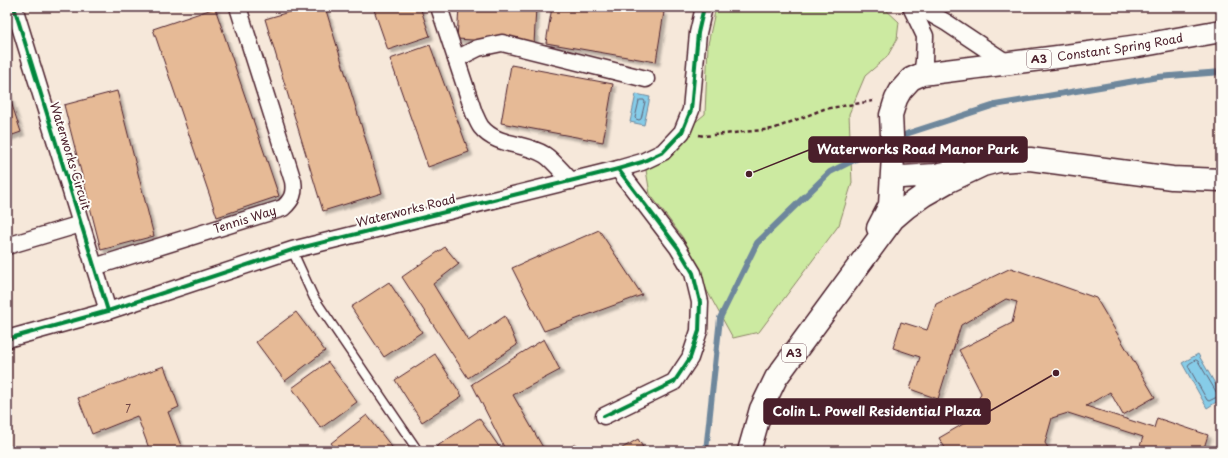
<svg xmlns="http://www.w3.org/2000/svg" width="1228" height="458" font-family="'Playpen Sans',sans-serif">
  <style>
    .green { fill: #cceaa1; stroke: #8b8466 }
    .water { fill: #86cce8; stroke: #6e879c }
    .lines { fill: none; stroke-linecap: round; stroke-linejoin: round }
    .shore { stroke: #626477; stroke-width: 1 }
    .stream { stroke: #6e879c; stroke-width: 6 }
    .building { fill: #e6ba96; stroke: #4a1f2b; filter: url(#shadow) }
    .lane-casing { stroke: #4a1f2b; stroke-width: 11 }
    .street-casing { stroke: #4a1f2b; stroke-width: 19 }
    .primary-casing { stroke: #4a1f2b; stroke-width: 25 }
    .path { stroke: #4a1f2b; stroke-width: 2.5; stroke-dasharray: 4 3; stroke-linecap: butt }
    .lane { stroke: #fdfcf7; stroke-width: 8 }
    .street { stroke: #fdfcf7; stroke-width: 16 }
    .primary { stroke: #fdfcf7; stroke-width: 22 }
    .cycleway-casing { stroke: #fdfcf7; stroke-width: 6 }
    .cycleway { stroke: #00873e; stroke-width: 4 }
    .labels { text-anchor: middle; stroke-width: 4; stroke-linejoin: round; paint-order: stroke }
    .number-label { font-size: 10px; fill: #714646 }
    .shield { fill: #fdfcf7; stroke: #806168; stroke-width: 1 }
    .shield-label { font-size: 11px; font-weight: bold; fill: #4a1f2b }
    .street-label { font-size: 12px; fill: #4a1f2b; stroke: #fdfcf7 }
    .leader { fill: none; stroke: #4a1f2b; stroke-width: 1.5 }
    .callout-dot { fill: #4a1f2b; stroke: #fdfcf7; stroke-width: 1.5 }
    .callout { fill: #4a1f2b; stroke: #4a1f2b; stroke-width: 1.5 }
    .callout-label { font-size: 13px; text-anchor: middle; font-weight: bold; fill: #fff }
  </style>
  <defs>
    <filter id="shadow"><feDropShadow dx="3.5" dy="3.5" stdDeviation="1" flood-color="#0004"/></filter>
  </defs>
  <rect width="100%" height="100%" fill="#f6e8da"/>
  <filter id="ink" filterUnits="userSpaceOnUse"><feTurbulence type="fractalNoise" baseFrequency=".025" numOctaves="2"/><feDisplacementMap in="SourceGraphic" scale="8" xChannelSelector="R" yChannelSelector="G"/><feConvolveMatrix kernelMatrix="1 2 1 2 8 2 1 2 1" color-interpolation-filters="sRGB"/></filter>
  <g filter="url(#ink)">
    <path class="green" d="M716,7H883L899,22L897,39L887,57L865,76L849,114L852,183L839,225L759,332L733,338L700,278L683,238L650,194L645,164L705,114L708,44Z"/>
    <g class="water">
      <path d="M636,94L650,97L644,125L630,122Z"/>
      <path d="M1198,354L1221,394V399L1207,408L1182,363Z"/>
    </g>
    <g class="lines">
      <g class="shore">
        <path d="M640,100H644L645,102L641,119L639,120L636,119L635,118L639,101Z"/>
        <path d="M1196,360L1198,361L1218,395L1217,397L1209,401L1207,400L1188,366L1189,364Z"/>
      </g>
      <g class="stream">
        <path d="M897,139L909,133L995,105L1158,77L1221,72"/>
        <path d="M706,451L720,318L757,243L830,172L888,143"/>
      </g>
    </g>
    <g class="building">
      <path d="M306,7H325L382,193L323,211L265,19Z"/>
      <path d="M373,7H420L430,36L388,50Z"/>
      <path d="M459,7H536L534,44L457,39Z"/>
      <path d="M552,7H635L664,12L656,62L546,43Z"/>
      <path d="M215,8L279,196L217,217L153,29Z"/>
      <path d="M430,45L469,152L428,167L390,59Z"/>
      <path d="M511,65L613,84L603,142L501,123Z"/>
      <path d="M7,90L21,132L7,137Z"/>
      <path d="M117,91L154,236L101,250L64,105Z"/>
      <path d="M599,230L642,295L544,331L512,268Z"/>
      <path d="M445,247L459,264L433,284L468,341L505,316L517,345L468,378L402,277Z"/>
      <path d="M1011,268L1096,298L1155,397L1123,415L1110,392L1086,406L1154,428L1157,418L1208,435L1203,451H1155L1140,446L1143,437L1068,413L1052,418L1045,443L1050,451H947L939,438L970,420L981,393L959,350L1012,323L1017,302L1006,299L961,325L938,399L910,389L920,357L893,348L901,322L927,330L936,304Z"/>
      <path d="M389,282L422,332L384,357L351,307Z"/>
      <path d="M296,312L325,351L285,381L256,342Z"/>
      <path d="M544,339L560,370L513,395L545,451H506L472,384Z"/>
      <path d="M435,354L462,396L422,422L395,380Z"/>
      <path d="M328,362L357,402L321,428L292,388Z"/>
      <path d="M164,366L179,407L168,412L183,451H150L137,416L92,434L78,398Z"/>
      <path d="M367,415L395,451H337L331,443Z"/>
      <path d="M479,418L502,451H439L436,447Z"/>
      <path d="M638,439L645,451H617Z"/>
      <path d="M575,444L580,451H565Z"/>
    </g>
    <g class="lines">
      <defs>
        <path id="lane" d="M292,250L314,298L418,451"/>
        <g id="street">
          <path d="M14,7L108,311"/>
          <path d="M439,7L474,113C476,117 478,123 481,127C497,147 524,142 545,155C553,160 564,174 571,181"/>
          <path d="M911,7L925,36L924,61L922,74"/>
          <path d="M919,7L947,23L1007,63"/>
          <path d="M456,59L478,48L502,43L646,79"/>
          <path d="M7,246L81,224"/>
          <path id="s1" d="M94,267L283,208C292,200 295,193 293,181L238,7"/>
          <path d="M7,339L108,311L292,250L618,169L642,162L663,152L682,132L691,110L698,33L704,7"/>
          <path d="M604,416L674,382L690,358L699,331L700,302L693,273L678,248L618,169"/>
        </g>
        <g id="primary">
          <path d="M893,172L901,177L935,175L956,171"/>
          <path id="s2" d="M878,228L890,205L893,156L891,115L896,99L901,90L911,79L922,74L1089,53L1138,46L1221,31"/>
          <path d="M749,451L761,409L776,378L893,219L907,207L924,195L947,182L983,165L998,161L1030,159L1172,178L1221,180"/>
        </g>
      </defs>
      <use href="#lane" class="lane-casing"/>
      <use href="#street" class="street-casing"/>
      <use href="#primary" class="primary-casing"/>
      <path class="path" d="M699,135L704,136L773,129L824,109L873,101"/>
      <use href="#lane" class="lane"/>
      <use href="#street" class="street"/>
      <use href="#primary" class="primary"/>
      <defs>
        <g id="cycleway">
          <path d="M14,7L108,311"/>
          <path d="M7,339L108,311L292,250L618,169L642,162L663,152L682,132L691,110L698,33L704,7"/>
          <path d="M604,416L674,382L690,358L699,331L700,302L693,273L678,248L618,169"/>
        </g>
      </defs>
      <use href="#cycleway" class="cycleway-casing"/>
      <use href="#cycleway" class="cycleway"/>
    </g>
  </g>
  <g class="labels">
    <g class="number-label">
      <text x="128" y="413">7</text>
    </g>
    <g class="shield">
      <rect x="1027" y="50" width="24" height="18" rx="3"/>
      <rect x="782" y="344" width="24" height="18" rx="3"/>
    </g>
    <g class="shield-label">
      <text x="1039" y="63">A3</text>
      <text x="794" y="357">A3</text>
    </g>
    <g class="street-label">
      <text dy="4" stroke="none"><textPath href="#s2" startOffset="370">Constant Spring Road</textPath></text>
      <text transform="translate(70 156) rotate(73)" y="4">Waterworks Circuit</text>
      <text transform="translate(406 211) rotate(-14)" y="4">Waterworks Road</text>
      <text dy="4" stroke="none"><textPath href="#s1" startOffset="158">Tennis Way</textPath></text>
    </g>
  </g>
  <path class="leader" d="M749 174L809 150M1056 373L990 411"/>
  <g class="callout-dot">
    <circle cx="749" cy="174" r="4"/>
    <circle cx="1056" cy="373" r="4"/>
  </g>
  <g class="callout">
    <rect x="809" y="137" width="218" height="25" rx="4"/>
    <rect x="764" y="399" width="226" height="25" rx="4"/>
  </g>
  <g class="callout-label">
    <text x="918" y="154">Waterworks Road Manor Park</text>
    <text x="877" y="416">Colin L. Powell Residential Plaza</text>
  </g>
  <rect width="1228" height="458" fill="none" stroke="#fdfcf7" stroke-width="24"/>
  <rect x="12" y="12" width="1204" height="434" fill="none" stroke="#4a1f2b" stroke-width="1.5" filter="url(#ink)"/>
</svg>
